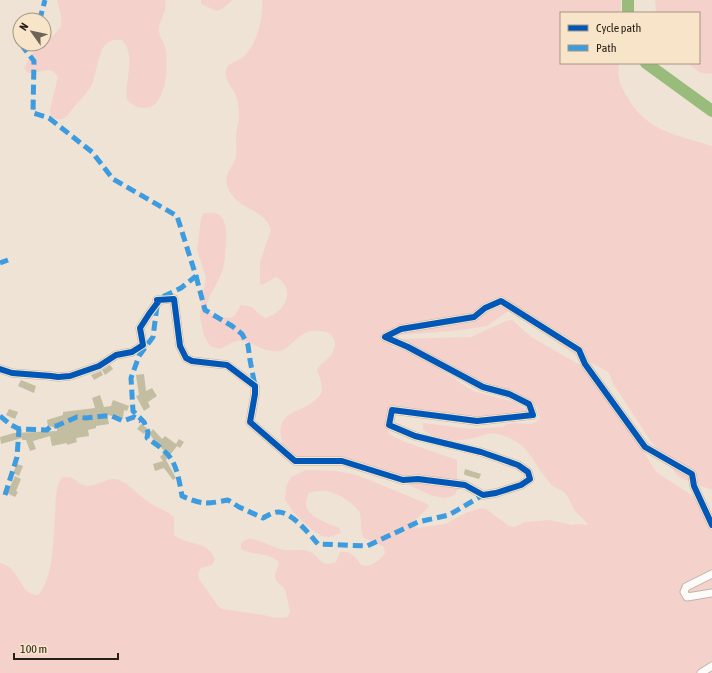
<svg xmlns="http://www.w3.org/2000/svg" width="712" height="673" font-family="'Asap Condensed',sans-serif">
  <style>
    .green { fill: #f5d1cb }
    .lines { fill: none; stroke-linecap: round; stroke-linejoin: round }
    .river { stroke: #99bb7c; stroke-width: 12 }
    .building { fill: #c3bda2 }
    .minor-casing { stroke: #beb5a9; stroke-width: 9 }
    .minor { stroke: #fcfbf9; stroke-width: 7 }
    .quiet { stroke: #3d9bdf; stroke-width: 5; stroke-dasharray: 10 5; stroke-linecap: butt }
    .cycleway-casing { stroke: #f8e5c9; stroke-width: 8 }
    .cycleway { stroke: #0057b8; stroke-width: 6 }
  </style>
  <rect width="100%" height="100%" fill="#eee3d4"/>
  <g class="green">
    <path d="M57,0H165C168,13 159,19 159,30C159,36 163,41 165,47C169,62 167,101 150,107C142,110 133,106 127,100C124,81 137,56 122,40C117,40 112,39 107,43C98,50 97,72 92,84C87,94 80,100 73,108C66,117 62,124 51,116L50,110L58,77C50,64 40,74 28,73L24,68L32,54L54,35L61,27V15Z"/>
    <path d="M201,0H233L222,9L217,11L201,4Z"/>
    <path d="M262,0H621V13H561V63H619C617,77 619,83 626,95C646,132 675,134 712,146V490L683,479L678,476L650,440L612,382L611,377L608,372L598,366L582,359L540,331L532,316L523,309H511L487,326L481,327L452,331L399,335L394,337L390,342L392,347L418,355L473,391L514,402L527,411L528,413L497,421L393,410L386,424L387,430L390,435L405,442L457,460V483L458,489L455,494L450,497L444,498L433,496L380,472L359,466L297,458L284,450C269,403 306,419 322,392L321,381L317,370C321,362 331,359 334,349C336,345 335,339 331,335C328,332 324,331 320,331C297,328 293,350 278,351C262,353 247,338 237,341C231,342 225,347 220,349L210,346L204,335L200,317L201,305L206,277L197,250L201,219L203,214C226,208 227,227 226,244C225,253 225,263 222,272C218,282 211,292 207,303C207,319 219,317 231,318L235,315L241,305L252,307L260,315L265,318C285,313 297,289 276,277C270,279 267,284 260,285V262L271,230C266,210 240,210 230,192C220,173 233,171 236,156C237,150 236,143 236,137C236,131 238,125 239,119C239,111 239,104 236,96C233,87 222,79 227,68C229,63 237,61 242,58C256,47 264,18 262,0Z"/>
    <path d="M655,0H712V74L701,73L687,63H699V13H656Z"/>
    <path d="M512,320L516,323L524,331L533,338L587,369L617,407L656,472L693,496L703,500L710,509L712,522V673H0V563C22,568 18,595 38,595C57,577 53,515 57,488L61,478C75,474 75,484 86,486C96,487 105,479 114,479C125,479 140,497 150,503C158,508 167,511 174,517V535C186,546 208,539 215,560L212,565L201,568L198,573L199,579L218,606L222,609L263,615L276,618L287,617L290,613C290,610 286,592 285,590C283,585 276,584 275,577C274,573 279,567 279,562C268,552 253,556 241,549V543C245,540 248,538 252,539C264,541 273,548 285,550C293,551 305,548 312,553C322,559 321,568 336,562L340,552C350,550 356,557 361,565C371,568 379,561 385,553L384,547L379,544L364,538C359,530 362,522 360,514C359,510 355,507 352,504C339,493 325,487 309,493C297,515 324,521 339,528L341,533L329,537L322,536L311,529L294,513L285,499L286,487L291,477L306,470H312L335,471L352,474L362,477L425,503L429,506C424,513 417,516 414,523L417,528L445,524L466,513L481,508L486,509L509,526L515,527L525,522L550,520L571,525L577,524L588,525C585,519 580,517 576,512C571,506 570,499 565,493C561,489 553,488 550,483C533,464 529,442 501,435C490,432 487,434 477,437C464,441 451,441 438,437C432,435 427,434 423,429V423L470,429L503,427L507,424L513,423L531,424L536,422L540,418L537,407L533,403L494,390L399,341L401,339L471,337L506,321Z"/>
  </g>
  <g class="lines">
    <g class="river">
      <path d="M628,0V13"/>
      <path d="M646,63L712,111"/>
    </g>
  </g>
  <g class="building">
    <path d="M110,365L113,369L105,375L102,370Z"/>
    <path d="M101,371L103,375L94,380L91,375Z"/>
    <path d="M144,374L146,391L152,388L157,396L148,402L150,407L144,411L136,396L139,395L136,375Z"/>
    <path d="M21,380L36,386L34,393L18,386Z"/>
    <path d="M100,395L104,407L111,406L113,400L129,406L127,411L124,410L123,418L107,415L109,424L96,426V428L88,430L89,436L76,438L77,442L67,445V443L52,446L50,436L33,441L36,449L30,451L26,440H22V438L1,444L0,437L14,433L57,431V428L48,426L47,420L63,415V412L95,408L92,398Z"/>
    <path d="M9,409L18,412L15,419L6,415Z"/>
    <path d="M141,424L148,429L144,434L137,429Z"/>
    <path d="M153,429L162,439L165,436L176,444L179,439L184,442L180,448L177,446L166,460L176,478L173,480L164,468L155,471L153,464L163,461L160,457L165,452L149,434Z"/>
    <path d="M17,464L23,466L19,476L13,473Z"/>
    <path d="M465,469L481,474L479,479L465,475L464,474Z"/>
    <path d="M15,476L21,479L16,491L18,492L15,497L7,493Z"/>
  </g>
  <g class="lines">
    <defs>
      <g id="minor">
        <path d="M0,369L12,373L51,376L58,377L70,376L99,366L116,355L132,352L143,345L140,328L149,314L158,302L157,300L174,299L180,346L186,358L192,361L227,365L255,386V394L250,422L295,461H342L403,480L418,479L465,485L483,495L496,493L521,485L530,479L528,472L518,465L481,452L415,436L389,425L392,410L477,421L533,415L529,404L509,394L483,387L408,347L385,337L401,329L474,317L485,308L501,301L579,350L585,364L645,447L692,474L694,486L712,525"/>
        <path d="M712,574L686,587L684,592L687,597L712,593"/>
        <path d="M701,673L712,666"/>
      </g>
    </defs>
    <use href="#minor" class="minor-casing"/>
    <use href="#minor" class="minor"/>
    <g class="quiet">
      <path d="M38,20L41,15L45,0"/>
      <path d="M25,44L23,47L34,61L33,113L49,118L92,152L113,179L177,216L196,276L181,288L162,297"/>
      <path d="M0,263L8,260"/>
      <path d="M196,276L205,310L232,326L242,334L248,345L250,360L255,386"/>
      <path d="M157,306L153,337L139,356L131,378L133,411L144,422L148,432L147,438C156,444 168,452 173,462C178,472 180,485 182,496C203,505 206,504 228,500L239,507L263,518C267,516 273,512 278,512C292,512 309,534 318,544L367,546L418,522L449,515L483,495"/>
      <path d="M0,416L11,425L19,429"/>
      <path d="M5,495L17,457L19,429L47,430L51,426H56L77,417L86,418L104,416H112L123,421L134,417L141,421"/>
    </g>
    <defs>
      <path id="cycleway" d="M0,369L12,373L51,376L58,377L70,376L99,366L116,355L132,352L143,345L140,328L149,314L158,302L157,300L174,299L180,346L186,358L192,361L227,365L255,386V394L250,422L295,461H342L403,480L418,479L465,485L483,495L496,493L521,485L530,479L528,472L518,465L481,452L415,436L389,425L392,410L477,421L533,415L529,404L509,394L483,387L408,347L385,337L401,329L474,317L485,308L501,301L579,350L585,364L645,447L692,474L694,486L712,525"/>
    </defs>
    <use href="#cycleway" class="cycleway-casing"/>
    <use href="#cycleway" class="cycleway"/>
  </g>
  <rect x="560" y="12" width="140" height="52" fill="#f8e5c9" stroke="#a49681"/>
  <rect x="568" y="25" width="20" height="6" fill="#0057b8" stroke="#a49681"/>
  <text x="596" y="32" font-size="12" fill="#272016">Cycle path</text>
  <rect x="568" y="45" width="20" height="6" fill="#3d9bdf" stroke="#a49681"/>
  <text x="596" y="52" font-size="12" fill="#272016">Path</text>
  <g transform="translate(32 32) rotate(303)"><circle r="19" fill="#f8e5c9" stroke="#a49681"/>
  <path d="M0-3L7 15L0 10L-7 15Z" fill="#6d6458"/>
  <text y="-6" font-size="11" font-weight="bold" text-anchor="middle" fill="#272016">N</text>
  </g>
  <path d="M14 653v6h104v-6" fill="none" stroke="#272016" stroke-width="2"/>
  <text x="20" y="653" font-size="12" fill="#272016" stroke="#f8e5c9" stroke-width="3" paint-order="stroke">100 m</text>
</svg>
